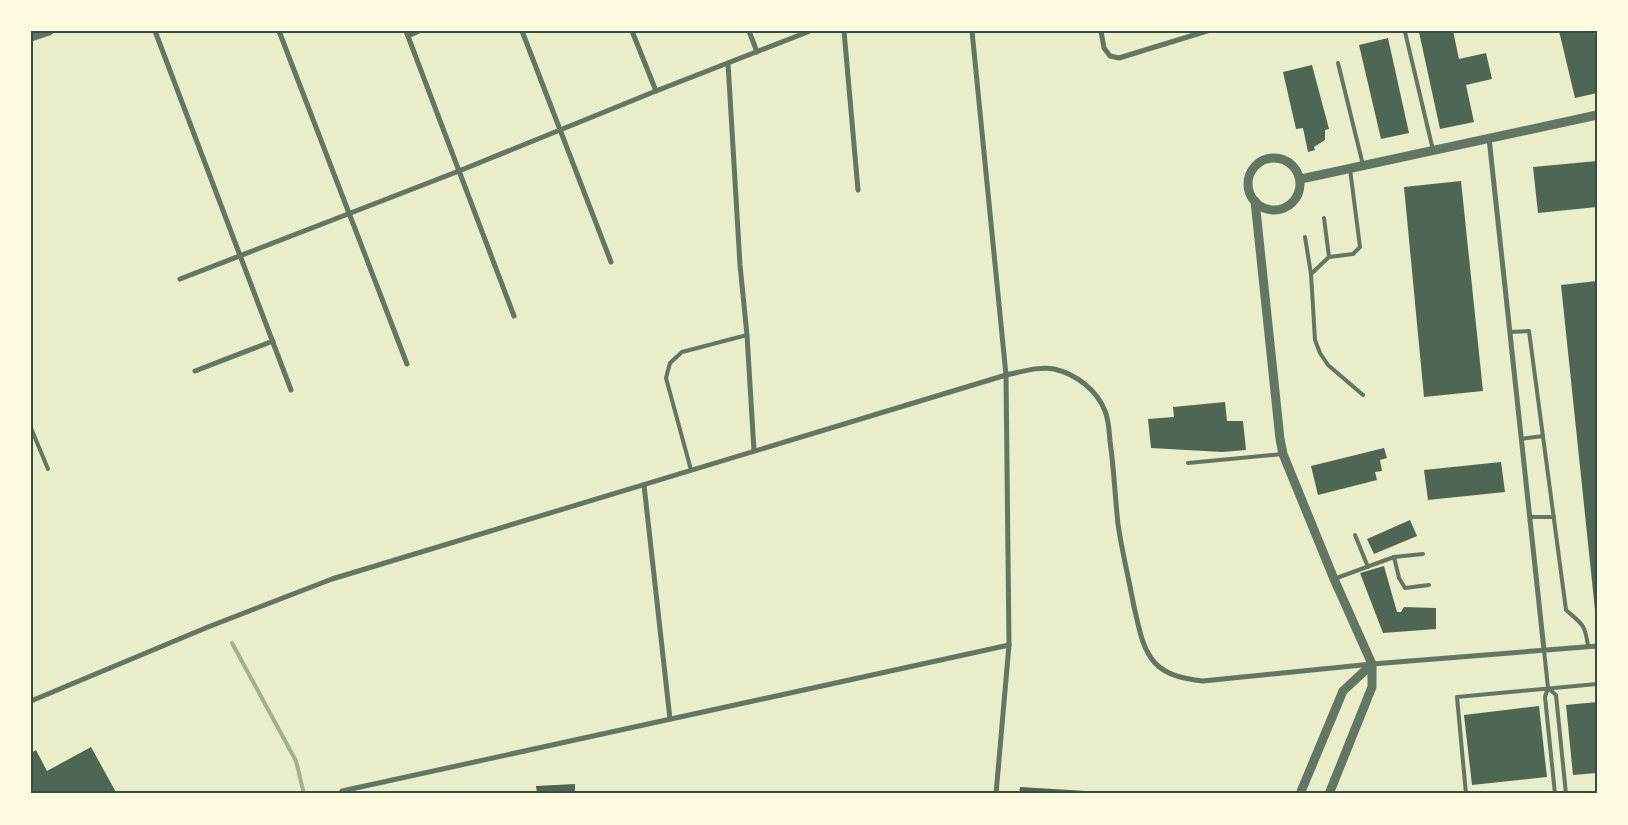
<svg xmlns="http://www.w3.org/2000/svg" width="1628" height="825" font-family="Karla,sans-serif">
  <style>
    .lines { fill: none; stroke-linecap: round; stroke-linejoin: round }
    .stream { stroke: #a3b18a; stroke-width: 4 }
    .building { fill: #4f6655 }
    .service { stroke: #617663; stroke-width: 4 }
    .minor { stroke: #617663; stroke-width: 5 }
    .tertiary { stroke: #617663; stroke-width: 9 }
    .neatline { fill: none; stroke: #344e41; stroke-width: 2 }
  </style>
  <rect width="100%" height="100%" fill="#e9edc9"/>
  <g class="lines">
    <path class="stream" d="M232,643L296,761L303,790L302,794"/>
  </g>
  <g class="building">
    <path d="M1424,31H1453L1459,59L1486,53L1492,79L1466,85L1474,122L1440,129L1419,32Z"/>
    <path d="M1559,31H1594L1597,43V93L1575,98Z"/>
    <path d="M1388,38L1409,133L1381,139L1359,45Z"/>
    <path d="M1312,65L1329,129L1325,130V140L1314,147L1315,150L1308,152L1303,128L1296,129L1283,72Z"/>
    <path d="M1597,161V207L1538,213L1533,167Z"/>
    <path d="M1461,181L1483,391L1424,397L1404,187Z"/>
    <path d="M1597,281V610H1595L1561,285Z"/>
    <path d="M1225,402L1227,421H1243L1246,450L1222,452L1151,448L1148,419L1174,417L1173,407Z"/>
    <path d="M1384,448L1387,458L1380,460L1382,471L1375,472L1377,480L1318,495L1311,466Z"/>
    <path d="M1501,462L1505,492L1428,500L1424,470Z"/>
    <path d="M1410,520L1417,536L1374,554L1367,539Z"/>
    <path d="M1384,566L1397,612H1401L1404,607L1436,608V629L1383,633L1360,573Z"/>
    <path d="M1597,702V773L1573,775L1566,705Z"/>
    <path d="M1539,706L1547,777L1472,785L1464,715Z"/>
    <path d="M91,747L117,794H31V753L36,750L47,771Z"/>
    <path d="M575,784V794H537L536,786Z"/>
    <path d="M1020,787L1086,791V794H1019Z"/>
  </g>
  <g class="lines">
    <g class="service">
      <path d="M1405,32L1433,150"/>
      <path d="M1338,63L1363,165"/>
      <path d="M1324,218L1329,257"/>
      <path d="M1305,237L1311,274L1315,340L1320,353L1328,365L1363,395"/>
      <path d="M1311,274L1329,257L1353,254L1360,247L1350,169"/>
      <path d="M1510,332L1529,331L1566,610C1582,624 1585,624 1588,646"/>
      <path d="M31,428L48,469"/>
      <path d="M1521,439L1543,436"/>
      <path d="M1188,463L1283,454"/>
      <path d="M691,470L666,378L670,363L682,352L747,335"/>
      <path d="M1530,517H1554"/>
      <path d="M1355,535L1368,567"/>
      <path d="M1394,557L1399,578L1405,588L1429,585"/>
      <path d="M1334,579L1394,557L1423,554"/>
      <path d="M1544,650L1548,688L1545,697L1555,794"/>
      <path d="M1548,688L1556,695L1566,794"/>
      <path d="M1466,794L1457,697L1597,684"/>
      <path d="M1585,794L1597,793"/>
    </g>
    <g class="minor">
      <path d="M155,31L291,390"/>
      <path d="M279,31L407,364"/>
      <path d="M406,31L514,316"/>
      <path d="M522,31L611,262"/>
      <path d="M632,31L656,91"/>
      <path d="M749,31L757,52"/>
      <path d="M844,31L858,190"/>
      <path d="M972,31L1006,375L1009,645L996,794"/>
      <path d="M1101,31L1104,48L1110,56L1119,58L1207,31"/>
      <path d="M408,36L419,31"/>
      <path d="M728,63L740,265L747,335L754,451"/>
      <path d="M1489,138L1544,650"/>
      <path d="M180,279L459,171L656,91L810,31"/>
      <path d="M195,371L273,341"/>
      <path d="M644,485L670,719"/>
      <path d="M31,701L208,627L332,579L1006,375C1021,372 1039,366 1054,369C1076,374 1097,390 1105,411C1109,421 1109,431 1110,441C1114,469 1115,497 1118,524C1122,552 1129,579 1134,607C1139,626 1141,647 1155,663C1167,676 1186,679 1203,681L1372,664L1597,646"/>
      <path d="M342,791L1009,645"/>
    </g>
    <g class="tertiary">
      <path d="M31,37L49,31"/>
      <circle cx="1274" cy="184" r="26"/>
      <path d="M1301,179L1597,115"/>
      <path d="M1255,201L1280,439L1283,454L1334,579L1372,664V687L1329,794"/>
      <path d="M1300,794L1343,691L1372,664"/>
    </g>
  </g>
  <rect width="1628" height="825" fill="none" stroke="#fefae0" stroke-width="65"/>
  <rect x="32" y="32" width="1564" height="760" class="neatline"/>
</svg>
